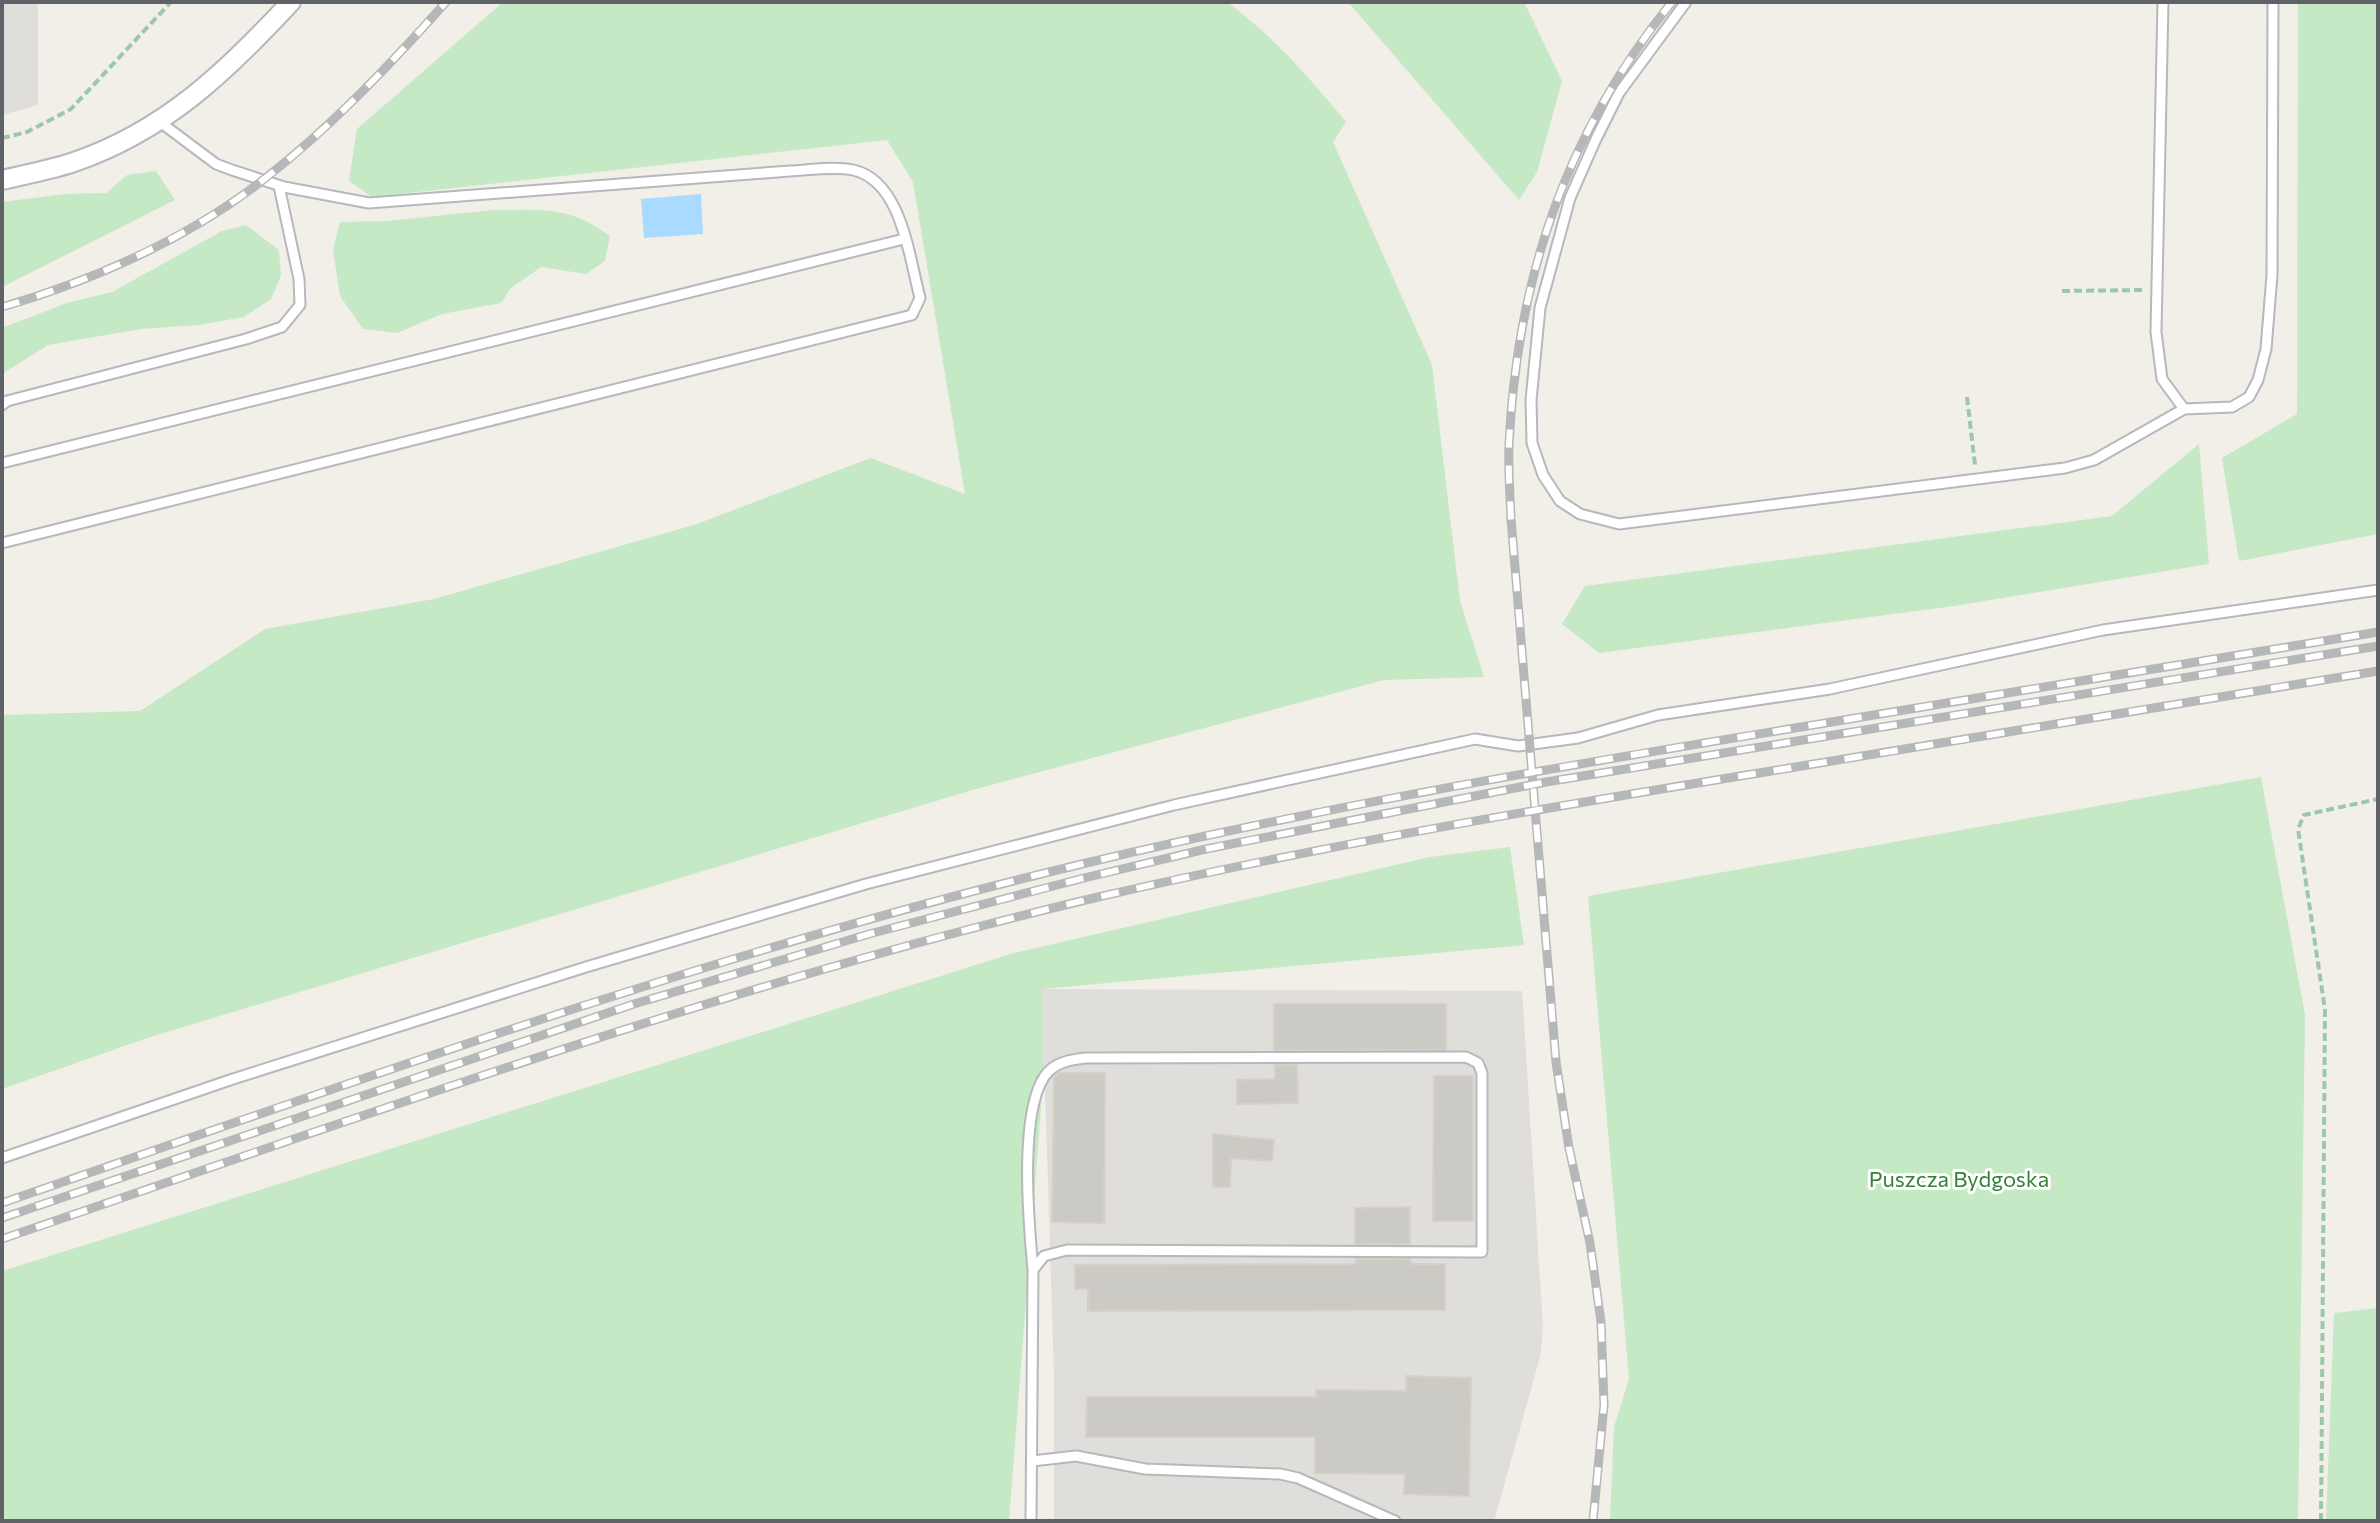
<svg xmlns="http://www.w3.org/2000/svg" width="2380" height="1523" font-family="Commissioner,sans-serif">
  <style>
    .industrial { fill: #e0deda }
    .green { fill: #c5e8c5 }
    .water { fill: #aadaff }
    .building { fill: #cccac5; stroke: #d6d1c6; stroke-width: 2 }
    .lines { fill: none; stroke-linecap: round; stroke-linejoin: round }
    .service-casing { stroke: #b5b8bc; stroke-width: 13 }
    .minor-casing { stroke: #b5b8bc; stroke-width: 22 }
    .path { stroke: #9cc7a9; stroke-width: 4; stroke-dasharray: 8 4; stroke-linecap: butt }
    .service { stroke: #fff; stroke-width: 9 }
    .minor { stroke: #fff; stroke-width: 18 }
    .rail-casing { stroke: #b6b7b8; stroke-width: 9 }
    .rail { stroke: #fff; stroke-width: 6; stroke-dasharray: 18; stroke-linecap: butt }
    .labels { text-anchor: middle; stroke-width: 6; stroke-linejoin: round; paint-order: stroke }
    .park-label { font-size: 22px; fill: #348238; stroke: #fff }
  </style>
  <rect width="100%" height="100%" fill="#f1efe8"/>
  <g class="industrial">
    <path d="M2,2H38V105L2,115Z"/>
    <path d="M1042,989L1522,991L1543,1328L1540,1357L1494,1521H1054V1378Z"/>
  </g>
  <g class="green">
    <path d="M503,2H1227C1273,36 1310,78 1346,122L1333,142L1432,365L1460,601L1484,677L1384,680L976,789L153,1036L2,1089V715L140,711L265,629L434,599L694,525L871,458L965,494L913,182L887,140L372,197L349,181L357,129Z"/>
    <path d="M1348,2H1524L1562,81L1537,172L1519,200Z"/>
    <path d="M2298,2H2378V534L2239,561L2222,458L2297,414Z"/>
    <path d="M156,171L175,200L2,287V202L65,194L106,193L127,175Z"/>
    <path d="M494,210C543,210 568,205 610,236L605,261L586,274L541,267L511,288L501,303L442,314L397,333L363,329L340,296L333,250L340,222L387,221Z"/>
    <path d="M246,225L279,250L281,276L271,299L244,317L198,325L141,329L48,345L2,374V328L67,303L112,292L222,231Z"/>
    <path d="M2199,444L2209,564L1954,606L1599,653L1562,624L1585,586L2112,516Z"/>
    <path d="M2261,777L2305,1015L2298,1521H1610L1614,1427L1629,1379L1588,896Z"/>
    <path d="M1510,847L1524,945L1042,989L1044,1069L1009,1521H2V1271L1014,953L1430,857Z"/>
    <path d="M2378,1308V1521H2326L2334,1313Z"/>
  </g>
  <path class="water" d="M701,194L703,234L644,238L641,199Z"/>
  <g class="building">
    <rect x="1274" y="1004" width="172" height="46"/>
    <path d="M1275,1065H1297L1298,1103L1237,1104V1080L1275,1079Z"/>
    <path d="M1059,1073H1105L1104,1223L1052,1222L1054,1078Z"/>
    <path d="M1434,1076H1473V1221H1433Z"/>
    <path d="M1213,1134L1274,1140L1272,1161L1231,1158L1230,1187H1213Z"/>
    <path d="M1410,1207V1244H1355V1208Z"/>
    <path d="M1356,1259H1410L1411,1264H1445V1310L1088,1311V1289H1075V1265L1356,1264Z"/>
    <path d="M1406,1376L1471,1378L1469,1496L1404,1494L1405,1474L1315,1473V1437H1086L1087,1397H1316V1390L1406,1391Z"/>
  </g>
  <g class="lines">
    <defs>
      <g id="service">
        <path d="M1686,2L1619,93L1596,139L1570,198L1540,308L1531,400L1532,443L1543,475L1560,501L1580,514L1619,524L2065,468L2094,460L2184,409L2232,407L2249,397L2258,380L2266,349L2272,275L2273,2"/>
        <path d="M2163,2L2156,332L2162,379L2184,409"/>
        <path d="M2,405L7,401L246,339L282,327L300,305L299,279L279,186"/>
        <path d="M2,463L904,239"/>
        <path d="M2,543L912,315L920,298C909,257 902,181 853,170C834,166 809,170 790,171L369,203L284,187L232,170L216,164L160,122"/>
        <path d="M2,1158L233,1079L586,967L866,884L1174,805L1475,739L1518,746L1578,738L1658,715L1830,689L2103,630L2378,590"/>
        <path d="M1032,1461L1076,1456L1145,1469L1280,1474L1298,1478L1395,1521"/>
        <path d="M1031,1521L1033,1270L1044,1256L1067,1250L1482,1252V1073L1478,1063L1466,1057L1085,1058C1072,1060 1060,1061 1050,1070C1017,1100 1029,1226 1033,1270"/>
      </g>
      <path id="minor" d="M2,180C26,174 51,170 74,162C165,131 227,71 291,2"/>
    </defs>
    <use href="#service" class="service-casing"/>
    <use href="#minor" class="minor-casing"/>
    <g class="path">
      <path d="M2,138L27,132L71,109L171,2"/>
      <path d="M2062,291L2142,290"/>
      <path d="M1967,397L1975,465"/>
      <path d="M2321,1521L2325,1010L2298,829L2304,815L2378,799"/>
    </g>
    <use href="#service" class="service"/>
    <use href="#minor" class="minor"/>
    <defs>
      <g id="rail">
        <path d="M2,307C94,280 187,239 263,180C331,127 389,66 446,2"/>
        <path d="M2,1203C359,1080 714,952 1082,864C1317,808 1556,767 1795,728C1989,696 2184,664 2378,632"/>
        <path d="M2,1218L634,1004L869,934L1084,878L1206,849L1546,782L2378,646"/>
        <path d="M2,1239C363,1116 722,986 1094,898C1318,846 1544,808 1771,771C1973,738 2176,704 2378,671"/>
        <path d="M1593,1521L1604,1405L1601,1322L1590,1243L1569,1148L1556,1062L1511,519C1510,494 1508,470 1509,445C1517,278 1566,133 1672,2"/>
      </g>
    </defs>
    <use href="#rail" class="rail-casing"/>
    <use href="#rail" class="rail"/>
  </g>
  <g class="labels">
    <g class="park-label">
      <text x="1959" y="1187">Puszcza Bydgoska</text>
    </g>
  </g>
  <rect width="2380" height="1523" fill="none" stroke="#5f6368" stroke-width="8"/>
</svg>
